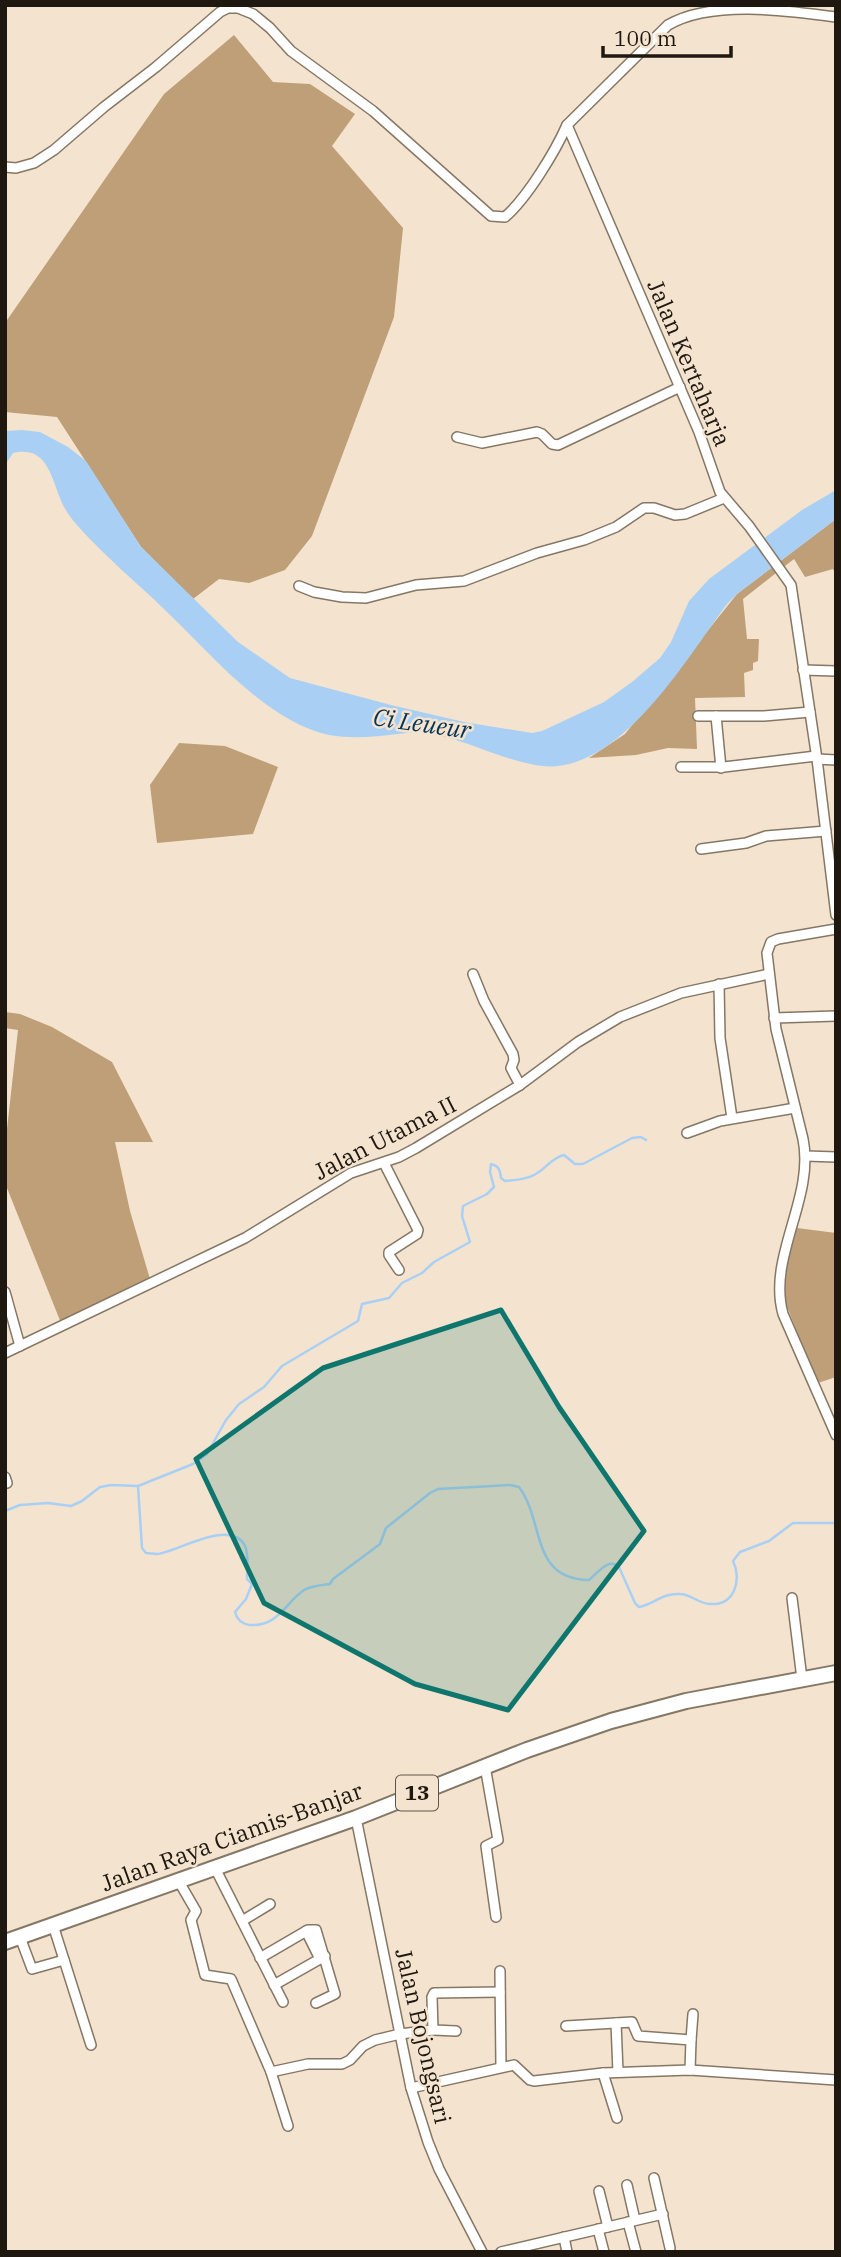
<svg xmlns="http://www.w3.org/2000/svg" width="841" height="2257" font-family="'IBM Plex Serif',serif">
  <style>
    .forest { fill: #be9f77 }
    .water { fill: #a9d0f4 }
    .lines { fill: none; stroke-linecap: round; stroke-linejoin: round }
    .stream { stroke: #a9d0f4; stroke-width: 2.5 }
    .minor-casing { stroke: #857765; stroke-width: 12 }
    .highway-casing { stroke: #857765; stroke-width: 18 }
    .minor { stroke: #fff; stroke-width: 9 }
    .highway { stroke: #fff; stroke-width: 14 }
    .marked { fill: #0f766e; fill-opacity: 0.2; stroke: #0f766e; stroke-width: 5; stroke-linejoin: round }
    .labels { text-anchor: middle; stroke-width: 5; stroke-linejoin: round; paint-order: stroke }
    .shield { fill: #f4e4cf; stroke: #5e554a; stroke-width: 2 }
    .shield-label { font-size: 21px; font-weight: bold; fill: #1e1811 }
    .street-label { font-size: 23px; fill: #1e1811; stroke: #f4e4cf }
    .water-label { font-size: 24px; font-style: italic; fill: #053355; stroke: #f4e4cf }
  </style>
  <rect width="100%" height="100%" fill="#f4e4cf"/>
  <g class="forest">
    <path d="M234,35L273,82L310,84L355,114L332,146L403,228L394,317L312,536L285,570L249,583L219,579L193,599L141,547L57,417L5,412V323L164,94Z"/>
    <path d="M836,519V575L833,569L805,577L794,559L743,599L747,639H759L758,661L753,663V670L744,673L745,697L695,698L697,749L668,748L636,755L589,758L625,734L737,594Z"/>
    <path d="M179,743L225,746L278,767L253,834L157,843L150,785Z"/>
    <path d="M5,1012L20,1014L52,1027L112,1062L153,1142H115L130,1211L150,1279L61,1323L5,1183V1147L18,1030L5,1028Z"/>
    <path d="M797,1228L836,1233V1377L818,1383L785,1302L784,1276Z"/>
  </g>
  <path class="water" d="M22,430L40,432L68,447L86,461L141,547L238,642L290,678L391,705L464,722L532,733L542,731L604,702L632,682L660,658L671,642L689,601L709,579L802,510L836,490V519L737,594L727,604C686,659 616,781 535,765C497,758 462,738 424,732C415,731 406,734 397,734C375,737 351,739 329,735C267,722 211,654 167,612C147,592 125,574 105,554C93,542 79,529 69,515C51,491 54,443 13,453L5,465V431Z"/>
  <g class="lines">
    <g class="stream">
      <path d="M138,1486L142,1548L146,1553C148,1553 155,1554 157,1554C175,1553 231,1517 245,1546C249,1554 247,1570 247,1579L252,1584L246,1599L235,1612C237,1620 242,1624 250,1625C278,1627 286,1602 304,1590C311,1586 322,1585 330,1584L333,1579L380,1544L386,1528L430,1493L438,1489L510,1485L519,1487C545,1522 530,1579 589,1580C598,1573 608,1557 619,1567L635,1603L639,1607C655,1604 661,1593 680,1594C691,1594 699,1604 710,1604C735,1606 742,1579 733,1561L740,1552L769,1541L793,1523H836"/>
      <path d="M5,1511L20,1505L48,1503L71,1506L82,1501L100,1487L111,1485L138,1486L193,1464L207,1454L226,1420L239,1404L264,1387L282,1366L358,1321L362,1304L389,1298L402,1283L422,1273L434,1262L470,1242L462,1216L463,1206L487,1194L494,1187L490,1172L491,1164C499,1166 500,1170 501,1178L505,1181C514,1180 525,1180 534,1175C546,1169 551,1158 564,1155L575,1164H583L632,1138L641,1137L646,1140"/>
    </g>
    <defs>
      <g id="minor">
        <path d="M836,17C785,10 711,0 668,25L567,125L699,432L720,492L749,526L791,585L817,759L836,915"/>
        <path d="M5,167L16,168L34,163L54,150L104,107L156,67L220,12L228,8H238L253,14L270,28L291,51L373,111L491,216L505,217C527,198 555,152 567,125"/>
        <path d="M457,437L482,443L537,432L542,434L552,444L558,445L680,387"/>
        <path d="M299,586L314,592L342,597L366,598L416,585L464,581L537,553L584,540L616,527L644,508H654L675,515L685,514L724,498"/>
        <path d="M803,670L836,671"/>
        <path d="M698,716H764L810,712"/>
        <path d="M716,716L721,768"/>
        <path d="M817,759L836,760"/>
        <path d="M681,767H724L816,756"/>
        <path d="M701,849L746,843L766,836L826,831"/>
        <path d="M836,929L778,939L771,942L767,953L776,1029L803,1139C815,1198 767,1257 783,1314L836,1435"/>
        <path d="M473,974L484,1001L513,1054L514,1060L511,1068L520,1085"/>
        <path d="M719,984L720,1038L732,1118"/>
        <path d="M774,1018L836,1016"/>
        <path d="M687,1133L720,1121L795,1108"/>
        <path d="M806,1156L836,1157"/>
        <path d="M384,1163L418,1230L417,1234L389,1252V1255L399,1270"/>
        <path d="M5,1292L20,1346"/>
        <path d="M5,1353L245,1238L351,1173L399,1157L416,1148L520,1085L578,1042L620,1017L681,993L769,974"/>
        <path d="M5,1477L7,1483"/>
        <path d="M792,1598L802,1679"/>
        <path d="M485,1766L498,1840L486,1846L496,1917"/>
        <path d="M356,1818L411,2088L428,2142L439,2169L482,2252"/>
        <path d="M215,1868L283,2002"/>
        <path d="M178,1880L196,1911L191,1920L205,1975L231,1979L271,2072L288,2126"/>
        <path d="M242,1921L270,1904"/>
        <path d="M53,1925L91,2045"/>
        <path d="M306,1931L320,1959"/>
        <path d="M20,1937L32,1969L64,1960"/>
        <path d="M260,1958L308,1930H316L335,1994L316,2003"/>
        <path d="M500,1971L501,2067"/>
        <path d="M274,1985L325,1956"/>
        <path d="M616,2023L618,2072"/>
        <path d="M566,2026L632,2022L638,2036L691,2040L690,2070"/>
        <path d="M456,2031L433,2030L432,1997L434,1993L500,1992"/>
        <path d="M691,2040L693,2014"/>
        <path d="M271,2072L308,2064H342L350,2060L363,2046L375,2040L400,2034L433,2030"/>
        <path d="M603,2073L617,2118"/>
        <path d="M411,2088L514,2065L530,2080L534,2081L603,2073L690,2070L836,2080"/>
        <path d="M654,2178L670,2248"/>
        <path d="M627,2185L635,2220"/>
        <path d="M599,2191L608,2227"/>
        <path d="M628,2222L636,2252"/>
        <path d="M598,2229L604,2252"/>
        <path d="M564,2237L567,2252"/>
        <path d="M501,2252L663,2214"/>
      </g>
      <path id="highway" d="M5,1942L356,1818L527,1750L611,1721L686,1701L836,1673"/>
    </defs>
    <use href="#minor" class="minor-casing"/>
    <use href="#highway" class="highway-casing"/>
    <use href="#minor" class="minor"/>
    <use href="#highway" class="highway"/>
  </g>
  <path class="marked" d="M501,1310L559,1407L644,1531L508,1710L415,1684L264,1603L196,1459L323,1368Z"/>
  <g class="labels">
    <rect class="shield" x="396" y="1775.5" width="42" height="35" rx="5"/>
    <g class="shield-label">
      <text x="417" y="1800">13</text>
    </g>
    <g class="street-label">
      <text transform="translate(689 363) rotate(67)" y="8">Jalan Kertaharja</text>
      <text transform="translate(385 1138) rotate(-27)" y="8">Jalan Utama II</text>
      <text transform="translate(232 1837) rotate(-20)" y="8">Jalan Raya Ciamis-Banjar</text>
      <text transform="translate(423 2036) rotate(77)" y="8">Jalan Bojongsari</text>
    </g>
    <g class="water-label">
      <text transform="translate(422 724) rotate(8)" y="8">Ci Leueur</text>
    </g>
  </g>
  <rect width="841" height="2257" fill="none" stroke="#1e1811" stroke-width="14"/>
  <path d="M603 46v10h128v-10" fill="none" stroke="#1e1811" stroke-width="3.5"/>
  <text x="614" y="46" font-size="21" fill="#1e1811" stroke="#f4e4cf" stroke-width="5" paint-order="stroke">100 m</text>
</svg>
